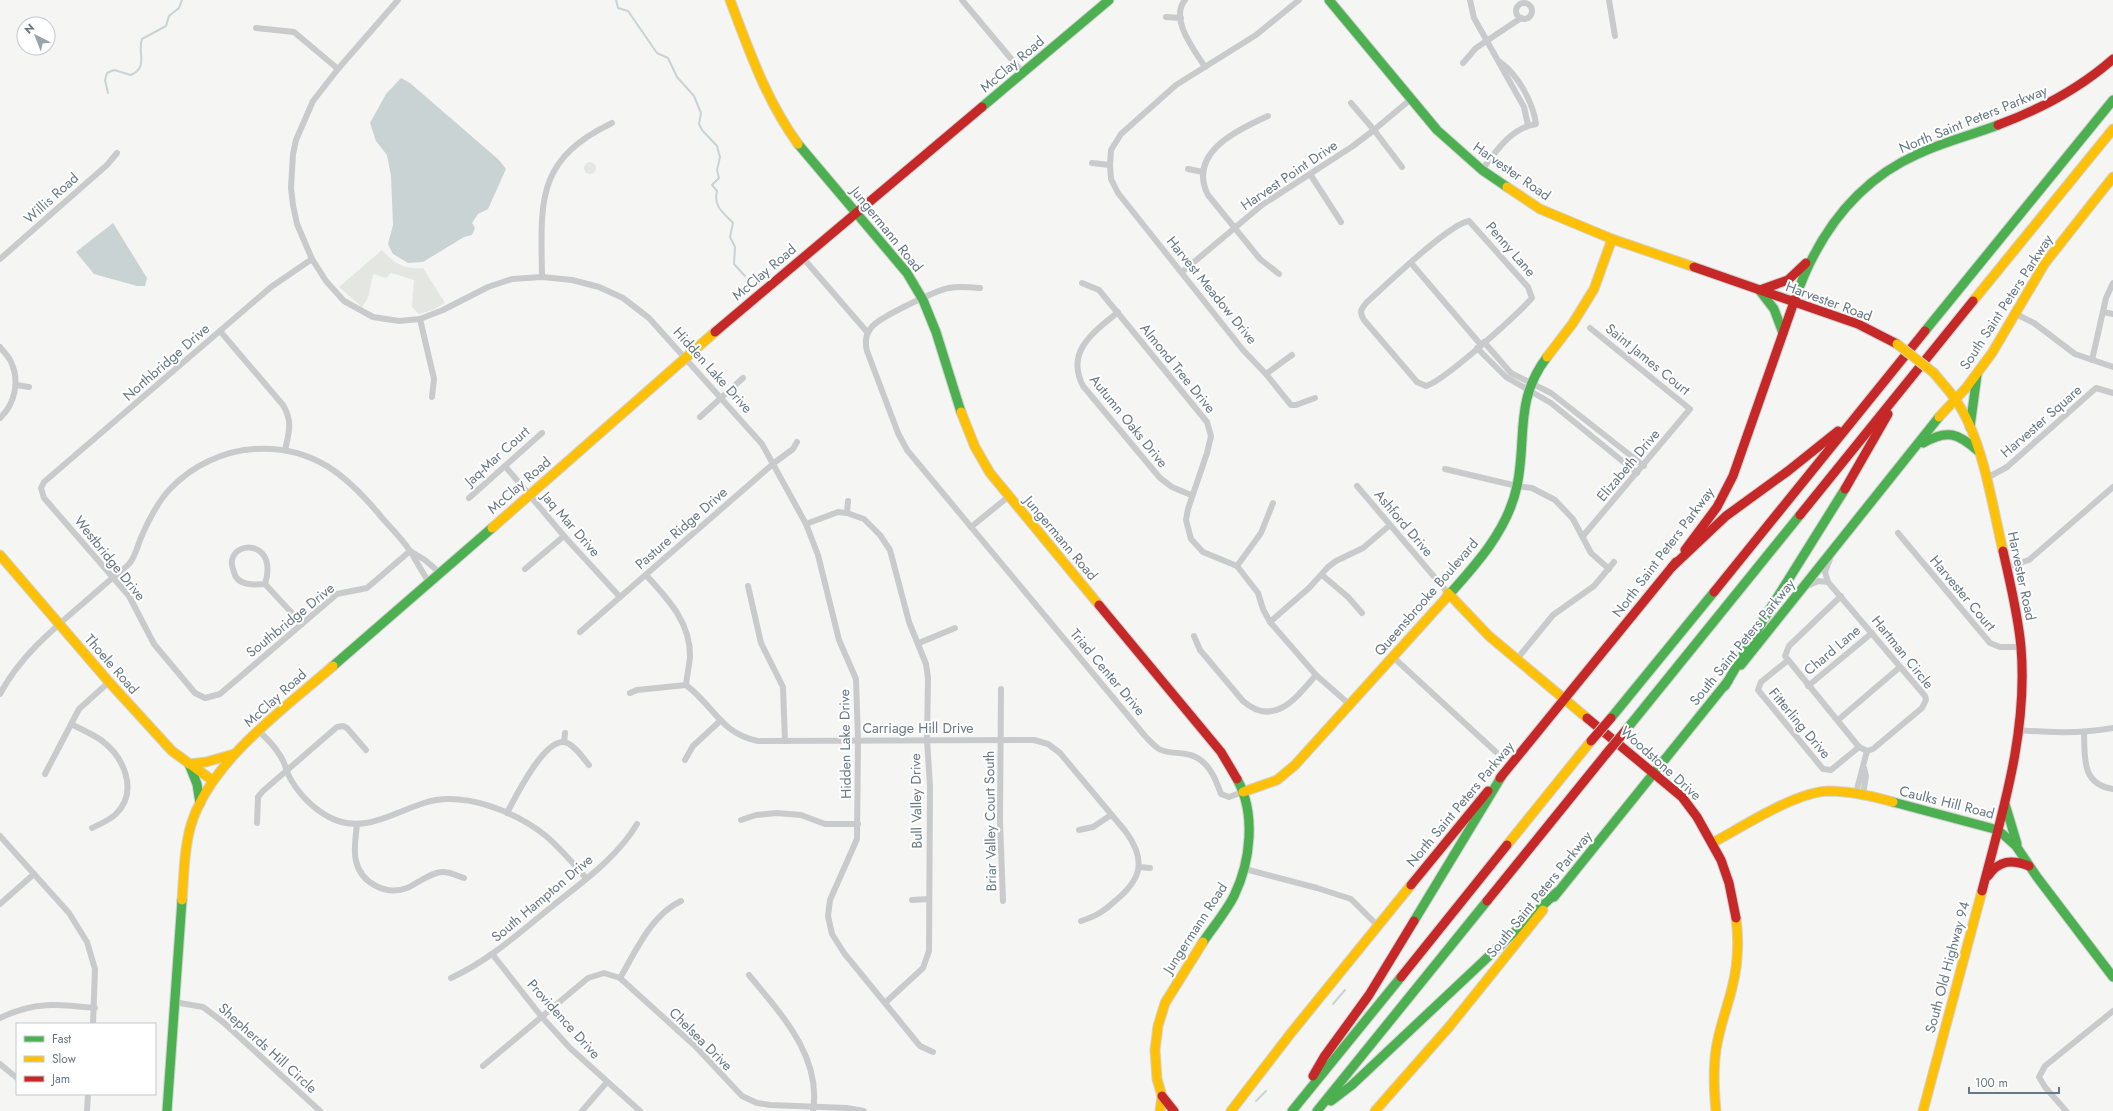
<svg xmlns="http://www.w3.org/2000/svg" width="2113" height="1111" font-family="Jost,sans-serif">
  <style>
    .green { fill: #e4e7e1 }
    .water { fill: #c9d3d4 }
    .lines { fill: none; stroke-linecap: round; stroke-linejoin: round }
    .stream { stroke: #c9d3d4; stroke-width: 2 }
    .fast-casing { stroke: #d1d2d3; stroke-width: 11 }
    .slow-casing { stroke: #d1d2d3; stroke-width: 11 }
    .jam-casing { stroke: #d1d2d3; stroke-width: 11 }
    .street { stroke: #c9cacb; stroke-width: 6 }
    .fast { stroke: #4caf50; stroke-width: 9 }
    .slow { stroke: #ffc107; stroke-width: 9 }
    .jam { stroke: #c62828; stroke-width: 9 }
    .slow-bridge-casing { stroke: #d1d2d3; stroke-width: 11; stroke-linecap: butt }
    .jam-bridge-casing { stroke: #d1d2d3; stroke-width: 11; stroke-linecap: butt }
    .slow-bridge { stroke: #ffc107; stroke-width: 9 }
    .jam-bridge { stroke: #c62828; stroke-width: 9 }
    .labels { text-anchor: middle; stroke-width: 4; stroke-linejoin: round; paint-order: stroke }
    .street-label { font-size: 14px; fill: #667883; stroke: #fff }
  </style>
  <rect width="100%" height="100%" fill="#f5f5f4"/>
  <g class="green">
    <circle cx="590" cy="168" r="6"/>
    <path d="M382,250C394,263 404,270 423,268L445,303L433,310L419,314L412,307L414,280L391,273L386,278L373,274L368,298L362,307L339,287Z"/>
  </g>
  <g class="water">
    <path d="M401,78L410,83L499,160L506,169L488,209L478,214L472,223L475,228L472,235L464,237L423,262L408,263L393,254L388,244L393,225L391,176L387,155L376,141L370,123L386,94Z"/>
    <path d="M113,223L147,278L145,286H137L94,274L76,252Z"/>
  </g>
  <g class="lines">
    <g class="stream">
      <path d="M616,0L618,8L628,11L657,53L668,58L677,77L694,96L701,113L699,124L702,130L717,146L720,157L717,170L719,178L712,185L717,191C713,207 724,213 733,223L730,237L735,247L734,264L745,276"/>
      <path d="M108,93L105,80L107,73L114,70L131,75C149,67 137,52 142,39L166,26L169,16L179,8L182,0"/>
      <path d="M1333,1004L1345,990"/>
      <path d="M1256,1101L1266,1091"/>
    </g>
    <defs>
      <g id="fast">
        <path d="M1329,0L1437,130L1482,170L1507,187"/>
        <path d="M982,107L1109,0"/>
        <path d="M798,144L907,273L923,300L936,332L961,412"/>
        <path d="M1760,291L1774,309L1783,333"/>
        <path d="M1795,299C1817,236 1855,182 1918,154C1943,142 1972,135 1998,125"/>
        <path d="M1925,331L2113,100"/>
        <path d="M1970,427L1977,375"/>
        <path d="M1923,443C1947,429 1958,433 1978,451"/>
        <path d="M1446,598C1475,566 1508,530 1517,486C1527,439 1514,400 1547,357"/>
        <path d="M1741,665L1939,417"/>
        <path d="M333,666L492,528"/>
        <path d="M1725,686L1765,617L1845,489"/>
        <path d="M1611,718L1714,592"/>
        <path d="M1626,730L1800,515"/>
        <path d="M189,764L197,784L200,803"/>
        <path d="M1893,802L1998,830L2016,846L2037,877L2113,977"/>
        <path d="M2005,804L2017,844"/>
        <path d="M1554,897L1728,681"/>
        <path d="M1414,921L1503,774"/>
        <path d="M1203,942C1213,927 1226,912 1234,896C1251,861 1256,813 1237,779"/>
        <path d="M1331,1101L1352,1085L1557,892"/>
        <path d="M167,1111L182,900"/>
        <path d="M1292,1111L1401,977"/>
        <path d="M1317,1111L1487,901"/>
      </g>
      <g id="slow">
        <path d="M730,0C749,50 766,100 798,144"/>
        <path d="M1507,187L1540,209L1612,239L1694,267"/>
        <path d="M1973,301L2113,129"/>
        <path d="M1547,357L1573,323L1594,289L1612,239"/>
        <path d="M1934,373C1941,382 1949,390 1955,399C1983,438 1992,505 2003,551"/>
        <path d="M961,412L975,447L990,473L1099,605"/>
        <path d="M1939,417L1966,388L1992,353L2045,263L2113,177"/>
        <path d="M492,528L715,332"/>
        <path d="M0,555L109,682L172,751L212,780"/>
        <path d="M1448,593L1489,636L1587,718"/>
        <path d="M189,764L206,762L234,754"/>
        <path d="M1243,792L1277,780L1295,765L1446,598"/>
        <path d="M1714,842C1744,826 1795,792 1829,791C1851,791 1872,796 1893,802"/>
        <path d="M1507,845L1591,741"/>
        <path d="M182,900C184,875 184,849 191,825C210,761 285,708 333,666"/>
        <path d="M1160,1111L1162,1096L1157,1079L1155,1050L1158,1026L1165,1003L1203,942"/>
        <path d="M1231,1111L1291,1033L1411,885"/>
        <path d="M1375,1111L1449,1027L1543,910"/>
        <path d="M1716,1111C1714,1091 1713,1070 1716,1050C1719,1028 1727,1009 1732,988C1738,965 1739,941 1736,918"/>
        <path d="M1923,1111L1982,891"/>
      </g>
      <g id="jam">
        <path d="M1998,125C2041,109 2079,89 2113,59"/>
        <path d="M1694,267L1858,324L1897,344"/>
        <path d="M1760,290L1788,280L1806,263"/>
        <path d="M715,332L982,107"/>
        <path d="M1845,489L1888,414"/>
        <path d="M1800,515L1973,301"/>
        <path d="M1685,550L1717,507L1733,476L1795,299"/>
        <path d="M1672,567L1726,516L1788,471L1838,431"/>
        <path d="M1714,592L1925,331"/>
        <path d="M1099,605L1221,752L1237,779"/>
        <path d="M1587,718L1682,797L1697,817L1721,860L1729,883L1736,918"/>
        <path d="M1500,778L1676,562"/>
        <path d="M1988,876C1999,860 2012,859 2029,866"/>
        <path d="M1411,885L1488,791"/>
        <path d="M1982,891C2003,810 2028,731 2021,647C2018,614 2010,583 2003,551"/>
        <path d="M1487,901L1606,754"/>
        <path d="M1401,977L1507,845"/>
        <path d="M1313,1076L1324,1057L1369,995L1414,921"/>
        <path d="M1162,1096L1174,1111"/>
      </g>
    </defs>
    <use href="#fast" class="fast-casing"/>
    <use href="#slow" class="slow-casing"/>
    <use href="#jam" class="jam-casing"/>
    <g class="street">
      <path d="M398,0L338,69L313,101L296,140L293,154L291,188L293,205L297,224L312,259L326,281L344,301L373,317L399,321L420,319L443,310L488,287L512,279L542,277L572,280L599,287L623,298L649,318L762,444L806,524L818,555L839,640L856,679L858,740L857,839L830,900L828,916L832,934L844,953L920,1046L933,1052"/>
      <path d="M962,0L1023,73"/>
      <path d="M1185,0C1169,19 1195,51 1205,67"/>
      <path d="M1299,0L1256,35L1176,85L1121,134L1111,150L1110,165L1111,179L1118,193L1243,350L1266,374L1291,405H1296L1315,398"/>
      <path d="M1470,0L1474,18L1524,107L1528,125"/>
      <path d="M1609,0L1615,36"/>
      <circle cx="1524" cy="11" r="8"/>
      <path d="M1166,17L1181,18"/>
      <path d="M256,28L294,32L338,69"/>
      <path d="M1463,63L1476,48L1521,18"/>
      <path d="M1351,103L1374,130L1402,167"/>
      <path d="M1268,116C1237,130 1187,153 1208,195L1260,259L1279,274"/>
      <path d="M1092,163L1110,165"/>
      <path d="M1188,169L1203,172"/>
      <path d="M1482,170C1496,151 1511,128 1536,124C1533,102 1518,75 1500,62"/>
      <path d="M1310,174L1341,222"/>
      <path d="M1469,221L1528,287L1532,298C1517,315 1444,381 1426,386L1417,382L1364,320C1359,312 1361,309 1367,302C1386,285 1449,224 1469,221Z"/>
      <path d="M803,258L868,333"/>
      <path d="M0,259L107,165L117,153"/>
      <path d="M312,259L271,287L44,482L41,488L44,498L129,596L154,644L195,693L205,698L220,694L337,594L367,588L410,551"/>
      <path d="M1411,263L1481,345"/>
      <path d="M1182,272L1262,205L1353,146L1374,130L1411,99"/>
      <path d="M542,277C541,202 535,160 612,123"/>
      <path d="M1082,283L1099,290L1207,422L1211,436L1207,453L1188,509L1186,520L1191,539L1203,552L1237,566L1258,593L1263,609L1270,622L1316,675L1349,704"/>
      <path d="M980,288C970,287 959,286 949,288C937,290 877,318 871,328C865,335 865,343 867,351L898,433L907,450L1145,736C1149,740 1154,746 1159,749C1168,754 1177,752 1186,754C1207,757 1215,777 1221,794L1229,797L1243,792"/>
      <path d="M1118,312C1094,332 1065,351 1083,386L1160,478L1172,487L1191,495"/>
      <path d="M2103,312L2113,314"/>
      <path d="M2016,314L2034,323L2075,354L2113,367"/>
      <path d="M420,319L434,379L432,397"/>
      <path d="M220,331L283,405C293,422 289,432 285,450"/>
      <path d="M1484,342L1511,373L1551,393L1644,466"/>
      <path d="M0,347C4,352 9,357 11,362C20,381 15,404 0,418"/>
      <path d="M1477,348L1506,377L1551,403L1637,473"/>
      <path d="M2092,360L2106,298L2113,283"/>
      <path d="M1266,374L1292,355"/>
      <path d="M16,385L29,387"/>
      <path d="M700,417L743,378"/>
      <path d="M505,466L564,536L620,597"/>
      <path d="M1445,469L1517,486L1532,488L1555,500L1573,519L1591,553L1609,569"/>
      <path d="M1985,479L2007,467L2096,388L2113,393"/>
      <path d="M1357,486L1448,593"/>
      <path d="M469,498L542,433"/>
      <path d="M847,513L848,501"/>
      <path d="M806,524L838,512L847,513L864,519L880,535L890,550L909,622L926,664L928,678L927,740L930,786L929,951L923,968L886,1002"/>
      <path d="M971,527L1008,497"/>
      <path d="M1898,533L1990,643L2000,647H2021"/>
      <path d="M1583,536L1690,409L1590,328"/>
      <path d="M410,551L425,560L440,573"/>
      <path d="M1830,559L1825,572L1828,582L1925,696L1926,700L1922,708L1873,749L1867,751L1859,747L1785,656L1789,646L1841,596"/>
      <path d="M1237,566L1261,533L1273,503"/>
      <path d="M2006,567L2029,560L2113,487"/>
      <path d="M525,569L564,536"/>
      <path d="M646,575C668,599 691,623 690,657C689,666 687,676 686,685"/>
      <path d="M1322,575L1348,597L1362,613"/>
      <path d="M265,584C278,543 237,539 232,560C231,564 233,569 234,572C237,586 254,585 265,584L302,624"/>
      <path d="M748,586L761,643L783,687L785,741"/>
      <path d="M1807,586L1818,581L1828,582"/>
      <path d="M1270,622L1309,588L1328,567L1336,561L1363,548L1390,525"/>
      <path d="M580,632L774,463L793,449L797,442"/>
      <path d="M1194,636L1200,650L1243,701C1274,728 1296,698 1316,675"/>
      <path d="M919,643L955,628"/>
      <path d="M1393,657L1496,752"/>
      <path d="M1517,659L1553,615L1594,586L1614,562"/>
      <path d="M1787,661L1761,682L1758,690L1823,769L1831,770L1859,747"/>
      <path d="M1808,686L1872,633"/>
      <path d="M1001,689L1000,821L1003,901"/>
      <path d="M630,693L637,690L686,685C714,706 720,733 758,741L1034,740L1048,744L1060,753L1126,832C1147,861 1141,880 1115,901C1103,912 1096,916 1081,921"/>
      <path d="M0,694C24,649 66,619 103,586C112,578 121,572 129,564C135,557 137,548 140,540C148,521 157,502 171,488C192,466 223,451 254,449C313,445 348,476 383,519C392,529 403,540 410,551C417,562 422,572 429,582"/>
      <path d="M1838,720L1900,667"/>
      <path d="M71,724C81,729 92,734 101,740C124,757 139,791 116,814C110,820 100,824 92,828"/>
      <path d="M2019,730C2051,733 2082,734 2113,728"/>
      <path d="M259,731C266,738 274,745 279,754C284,760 286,769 289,776C297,792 312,808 329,817C362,835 392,813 424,803C463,790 516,812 546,836C561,849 573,863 586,878"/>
      <path d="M2084,732C2085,758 2081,784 2113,789"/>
      <path d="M564,742L565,733"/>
      <path d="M685,760L693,746L720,721"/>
      <path d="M45,774L79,709L109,682"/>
      <path d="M1856,793L1867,751"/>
      <path d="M1863,794L1866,776L1864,768"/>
      <path d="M507,813C515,798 543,740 564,742C573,743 583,758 589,765"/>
      <path d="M741,820L756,815L776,813L801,815L825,824H858"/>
      <path d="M257,823L258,797L263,791L337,727L343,726L347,728L366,750"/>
      <path d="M357,824C356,836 353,850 356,861C361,883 386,896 407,888C418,883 431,872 443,872C450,872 458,876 464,878"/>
      <path d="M1079,830L1093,827L1111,815"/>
      <path d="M0,836L69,913L87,942L95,969L93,1024"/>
      <path d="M1139,867L1150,868"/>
      <path d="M1245,869L1317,888L1351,899L1378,926"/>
      <path d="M912,900L929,899"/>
      <path d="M0,904L34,874"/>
      <path d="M493,955L541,1016L570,1048L640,1111"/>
      <path d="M749,975C781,1014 822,1057 813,1111"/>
      <path d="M451,978C488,961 518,934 550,908C581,883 617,858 637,824"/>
      <path d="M620,978C636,951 651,915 681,901"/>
      <path d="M174,1002L203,1007L223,1022L320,1111"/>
      <path d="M0,1018C34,1001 59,1004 95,1008"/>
      <path d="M0,1064L17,1078"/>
      <path d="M483,1066L588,978L604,973L620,978L695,1046L742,1096L757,1103L770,1105L847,1108L864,1111"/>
      <path d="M87,1111L88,1094"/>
      <path d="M582,1111L607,1082"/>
      <path d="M2066,1111L2045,1087L2039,1077L2045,1066L2113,1011"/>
    </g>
    <use href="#fast" class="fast"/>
    <use href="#slow" class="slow"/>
    <use href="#jam" class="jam"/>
    <defs>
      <path id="slow-bridge" d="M1897,344L1934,373"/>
      <g id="jam-bridge">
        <path d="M1591,741L1611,718"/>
        <path d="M1606,754L1626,730"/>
      </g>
    </defs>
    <use href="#slow-bridge" class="slow-bridge-casing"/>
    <use href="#jam-bridge" class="jam-bridge-casing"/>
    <use href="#slow-bridge" class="slow-bridge"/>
    <use href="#jam-bridge" class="jam-bridge"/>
  </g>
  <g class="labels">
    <g class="street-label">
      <text transform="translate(1012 64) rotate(-40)" y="5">McClay Road</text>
      <text transform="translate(1973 119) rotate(-22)" y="5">North Saint Peters Parkway</text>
      <text transform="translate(1512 171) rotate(35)" y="5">Harvester Road</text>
      <text transform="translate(1289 175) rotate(-34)" y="5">Harvest Point Drive</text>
      <text transform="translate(51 198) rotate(-42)" y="5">Willis Road</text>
      <text transform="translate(887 229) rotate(51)" y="5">Jungermann Road</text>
      <text transform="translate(1511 249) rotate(49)" y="5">Penny Lane</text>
      <text transform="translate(764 272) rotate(-40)" y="5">McClay Road</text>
      <text transform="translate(1212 290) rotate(51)" y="5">Harvest Meadow Drive</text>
      <text transform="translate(1829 301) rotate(20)" y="5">Harvester Road</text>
      <text transform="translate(2006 302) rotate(-57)" y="5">South Saint Peters Parkway</text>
      <text transform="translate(1648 359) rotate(39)" y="5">Saint James Court</text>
      <text transform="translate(166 362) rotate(-41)" y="5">Northbridge Drive</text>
      <text transform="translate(1178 368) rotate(51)" y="5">Almond Tree Drive</text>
      <text transform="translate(713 370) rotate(48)" y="5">Hidden Lake Drive</text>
      <text transform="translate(1129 421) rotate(51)" y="5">Autumn Oaks Drive</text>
      <text transform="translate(2041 421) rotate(-41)" y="5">Harvester Square</text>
      <text transform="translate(497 456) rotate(-42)" y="5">Jaq-Mar Court</text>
      <text transform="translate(1628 465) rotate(-50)" y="5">Elizabeth Drive</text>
      <text transform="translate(519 485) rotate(-41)" y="5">McClay Road</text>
      <text transform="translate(1404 523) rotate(50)" y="5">Ashford Drive</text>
      <text transform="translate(571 524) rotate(49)" y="5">Jaq Mar Drive</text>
      <text transform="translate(681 528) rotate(-41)" y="5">Pasture Ridge Drive</text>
      <text transform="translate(1061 538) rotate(50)" y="5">Jungermann Road</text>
      <text transform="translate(1663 552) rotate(-53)" y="5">North Saint Peters Parkway</text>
      <text transform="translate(110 558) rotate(51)" y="5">Westbridge Drive</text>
      <text transform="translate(2022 576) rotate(78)" y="5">Harvester Road</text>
      <text transform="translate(1963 593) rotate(50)" y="5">Harvester Court</text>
      <text transform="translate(1426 597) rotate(-49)" y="5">Queensbrooke Boulevard</text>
      <text transform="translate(290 620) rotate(-39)" y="5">Southbridge Drive</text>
      <text transform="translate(1742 642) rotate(-51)" y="5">South Saint Peters Parkway</text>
      <text transform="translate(1832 650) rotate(-40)" y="5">Chard Lane</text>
      <text transform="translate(1903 652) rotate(51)" y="5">Hartman Circle</text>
      <text transform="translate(112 664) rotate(49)" y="5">Thoele Road</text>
      <text transform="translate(1108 672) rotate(50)" y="5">Triad Center Drive</text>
      <text transform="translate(275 698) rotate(-42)" y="5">McClay Road</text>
      <text transform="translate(1800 723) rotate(50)" y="5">Fitterling Drive</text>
      <text x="918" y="733">Carriage Hill Drive</text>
      <text transform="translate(845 744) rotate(-91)" y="5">Hidden Lake Drive</text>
      <text transform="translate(1661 763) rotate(42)" y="5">Woodstone Drive</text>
      <text transform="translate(916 801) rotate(-91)" y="5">Bull Valley Drive</text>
      <text transform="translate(1947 802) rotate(14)" y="5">Caulks Hill Road</text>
      <text transform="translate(1460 804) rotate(-50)" y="5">North Saint Peters Parkway</text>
      <text transform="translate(990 821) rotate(-91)" y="5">Briar Valley Court South</text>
      <text transform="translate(1539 894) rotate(-51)" y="5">South Saint Peters Parkway</text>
      <text transform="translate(542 898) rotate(-40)" y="5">South Hampton Drive</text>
      <text transform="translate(1195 928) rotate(-57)" y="5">Jungermann Road</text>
      <text transform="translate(1947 967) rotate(-75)" y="5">South Old Highway 94</text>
      <text transform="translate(564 1019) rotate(48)" y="5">Providence Drive</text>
      <text transform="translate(701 1039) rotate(45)" y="5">Chelsea Drive</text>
      <text transform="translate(268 1048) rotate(42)" y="5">Shepherds Hill Circle</text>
    </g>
  </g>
  <rect x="16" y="1023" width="140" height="72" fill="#ffffff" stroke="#c2c9cd"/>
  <rect x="24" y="1036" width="20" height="6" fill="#4caf50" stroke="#c2c9cd"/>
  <text x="52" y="1043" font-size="12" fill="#667883">Fast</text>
  <rect x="24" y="1056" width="20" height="6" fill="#ffc107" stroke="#c2c9cd"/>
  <text x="52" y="1063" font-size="12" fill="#667883">Slow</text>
  <rect x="24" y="1076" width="20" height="6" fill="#c62828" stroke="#c2c9cd"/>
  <text x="52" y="1083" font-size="12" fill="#667883">Jam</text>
  <g transform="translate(36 36) rotate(318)"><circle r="19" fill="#ffffff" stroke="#c2c9cd"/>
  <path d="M0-3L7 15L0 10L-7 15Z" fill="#98a4ab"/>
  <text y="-6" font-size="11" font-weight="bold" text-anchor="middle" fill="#667883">N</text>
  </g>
  <path d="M1969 1087v6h90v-6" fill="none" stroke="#667883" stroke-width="2"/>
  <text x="1975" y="1087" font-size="12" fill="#667883" stroke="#ffffff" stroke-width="3" paint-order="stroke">100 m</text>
</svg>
